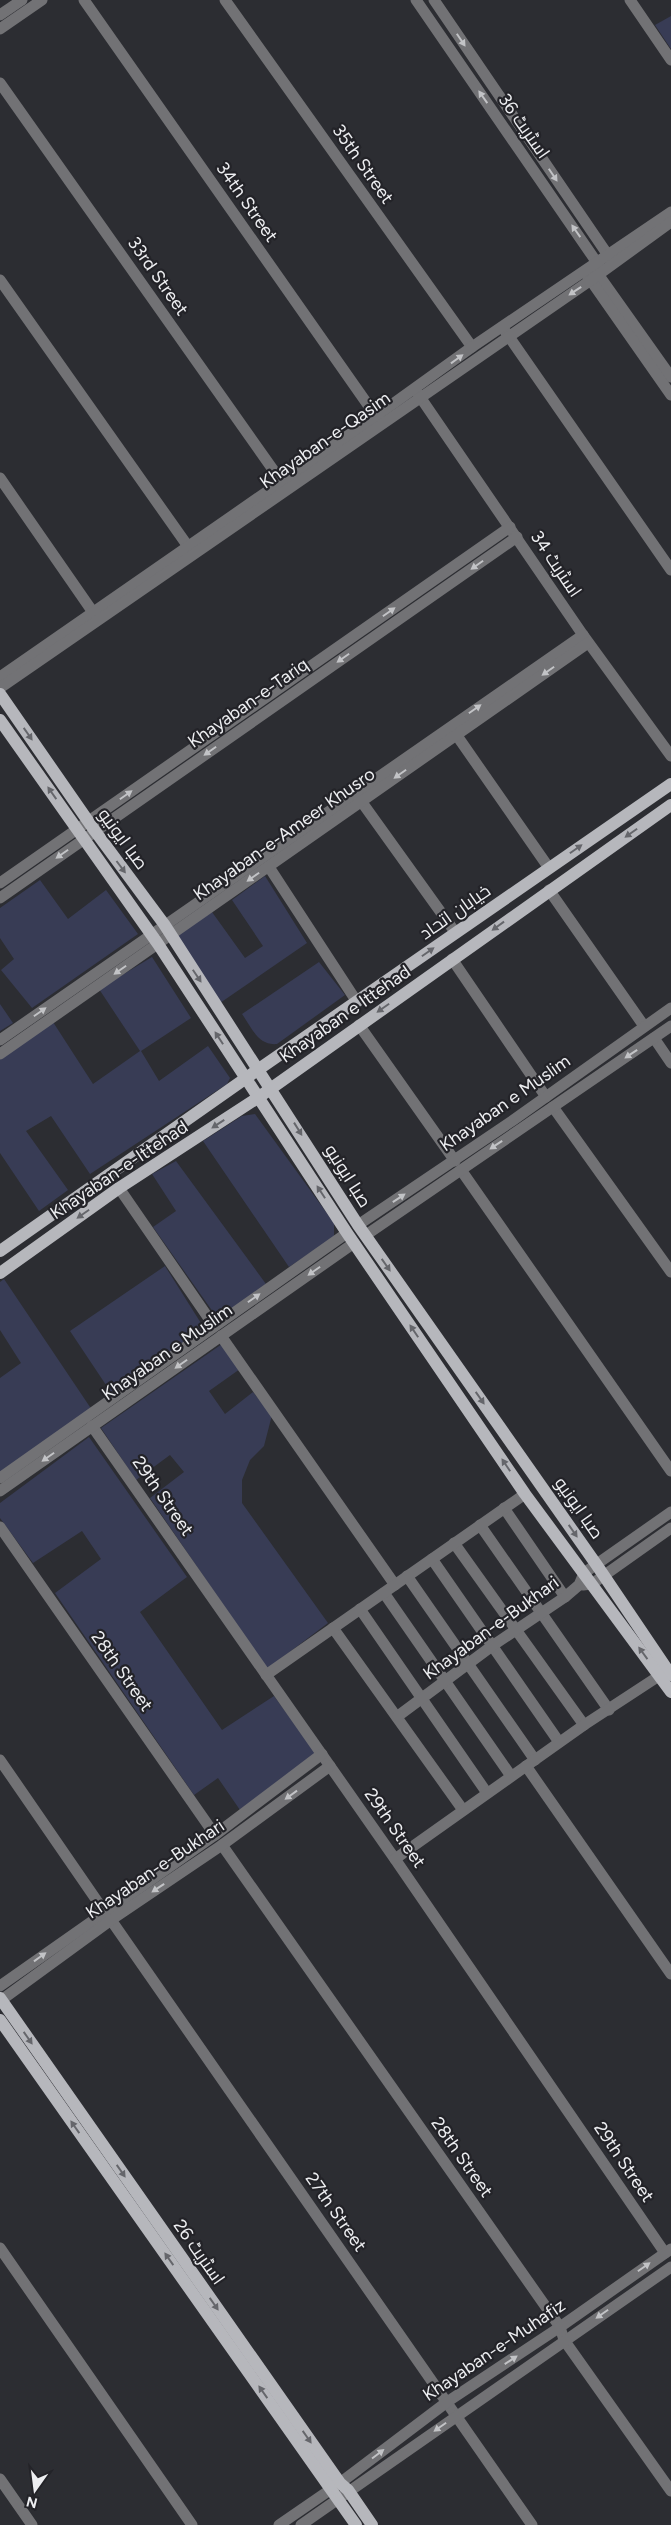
<svg xmlns="http://www.w3.org/2000/svg" width="671" height="2525" font-family="Figtree,Cairo,sans-serif">
  <style>
    .green { fill: #383c55 }
    .lines { fill: none; stroke-linecap: round; stroke-linejoin: round }
    .minor { stroke: #727275; stroke-width: 11 }
    .major { stroke: #b6b7bc; stroke-width: 12 }
    .oneway { fill: #c2c3c6 }
    .oneway2 { fill: #65666b }
    .labels { text-anchor: middle; stroke-width: 4.5; stroke-linejoin: round; paint-order: stroke }
    .street-label { font-size: 18px; fill: #edeef1; stroke: #232328 }
  </style>
  <rect width="100%" height="100%" fill="#2c2d32"/>
  <g class="green">
    <path d="M671,16V49L655,25Z"/>
    <path d="M265,876L307,943L220,1003L176,936L212,912L245,958L263,946L232,900Z"/>
    <path d="M40,880L68,919L106,890L138,934L32,1008L1,970L14,959L0,938V908Z"/>
    <path d="M152,957L191,1018L141,1051L159,1081L208,1046L230,1078L227,1084L90,1174L51,1116L26,1131L68,1190L39,1211L0,1153V1059L53,1022L93,1084L140,1051L99,989Z"/>
    <path d="M319,962L345,995L277,1044C258,1046 252,1028 242,1014Z"/>
    <path d="M0,1004L13,1023L0,1031Z"/>
    <path d="M255,1114L334,1223V1237L289,1267L203,1141L242,1116Z"/>
    <path d="M176,1161L266,1284L218,1319L153,1227L176,1211L152,1174Z"/>
    <path d="M165,1266L204,1328L112,1394L70,1331Z"/>
    <path d="M4,1279L92,1410L0,1472V1378L21,1363L0,1330V1282Z"/>
    <path d="M222,1344L240,1369L209,1391L225,1414L253,1392L272,1415L264,1446L250,1460L242,1480V1503L328,1623L267,1669L150,1498L184,1472L170,1455L136,1480L101,1428Z"/>
    <path d="M89,1437L187,1577L140,1612L222,1730L274,1696L316,1753L240,1810L218,1778L194,1795L55,1593L101,1559L82,1531L33,1563L0,1518V1503Z"/>
  </g>
  <g class="lines">
    <g class="minor">
      <path d="M84,0L380,422"/>
      <path d="M225,0L472,347"/>
      <path d="M416,0L602,270"/>
      <path d="M434,0L612,261"/>
      <path d="M630,0L671,60"/>
      <path d="M0,15L22,0"/>
      <path d="M0,29L42,0"/>
      <path d="M0,83L286,488"/>
      <path d="M595,270L671,377"/>
      <path d="M587,275L671,395"/>
      <path d="M0,280L192,552"/>
      <path d="M505,331L671,570"/>
      <path d="M416,391L583,635L671,756"/>
      <path d="M0,478L97,618"/>
      <path d="M0,677L376,416L472,347L671,212"/>
      <path d="M0,688L591,280L671,222"/>
      <path d="M453,730L549,868"/>
      <path d="M361,801L455,932"/>
      <path d="M269,867L357,1002"/>
      <path d="M0,883L510,527"/>
      <path d="M549,890L644,1026"/>
      <path d="M0,898L517,537"/>
      <path d="M452,959L546,1097"/>
      <path d="M359,1025L455,1161"/>
      <path d="M654,1038L671,1063"/>
      <path d="M0,1040L583,635"/>
      <path d="M0,1054L588,643"/>
      <path d="M553,1107L671,1272"/>
      <path d="M461,1170L671,1471"/>
      <path d="M119,1188L214,1326"/>
      <path d="M358,1225L512,1121L671,1008"/>
      <path d="M366,1235L671,1026"/>
      <path d="M221,1336L395,1585"/>
      <path d="M92,1426L395,1859L665,2253"/>
      <path d="M0,1478L347,1233"/>
      <path d="M0,1491L354,1243"/>
      <path d="M504,1508L565,1597"/>
      <path d="M480,1525L609,1710"/>
      <path d="M0,1527L215,1835"/>
      <path d="M454,1543L584,1725"/>
      <path d="M432,1559L559,1742"/>
      <path d="M407,1576L535,1760"/>
      <path d="M583,1585L592,1584L671,1528"/>
      <path d="M384,1593L511,1776"/>
      <path d="M360,1609L487,1793"/>
      <path d="M333,1628L463,1810"/>
      <path d="M266,1675L525,1494"/>
      <path d="M398,1716L492,1646L565,1597L579,1585L584,1573L671,1512"/>
      <path d="M0,1760L104,1911"/>
      <path d="M526,1766L671,1974"/>
      <path d="M222,1845L560,2327L564,2340L671,2491"/>
      <path d="M395,1859L584,1725L665,1672"/>
      <path d="M111,1920L532,2525"/>
      <path d="M0,1986L215,1835L322,1754"/>
      <path d="M0,2001L111,1920L222,1845L330,1766"/>
      <path d="M0,2248L192,2525"/>
      <path d="M0,2479L32,2525"/>
      <path d="M279,2525L340,2483L447,2402L560,2327L671,2249"/>
      <path d="M301,2525L671,2267"/>
    </g>
    <g class="major">
      <path d="M0,694L95,831L164,924L358,1225L596,1564L671,1675"/>
      <path d="M0,720L158,944L347,1233L525,1494L671,1692"/>
      <path d="M0,1251L259,1069L671,784"/>
      <path d="M0,1273L119,1188L259,1097L671,805"/>
      <path d="M0,1998L340,2483L348,2490L372,2525"/>
      <path d="M0,2020L356,2525"/>
    </g>
  </g>
  <defs><path id="oneway-solid" d="M-6-.8H1V-3.2L6.5 0L1 3.2V.8H-6Z" transform="scale(1.25)"/></defs>
  <g class="oneway">
    <use href="#oneway-solid" transform="translate(461 40) rotate(56)"/>
    <use href="#oneway-solid" transform="translate(483 97) rotate(-125)"/>
    <use href="#oneway-solid" transform="translate(553 175) rotate(56)"/>
    <use href="#oneway-solid" transform="translate(576 231) rotate(-125)"/>
    <use href="#oneway-solid" transform="translate(575 291) rotate(146)"/>
    <use href="#oneway-solid" transform="translate(457 359) rotate(-36)"/>
    <use href="#oneway-solid" transform="translate(477 565) rotate(145)"/>
    <use href="#oneway-solid" transform="translate(389 612) rotate(-35)"/>
    <use href="#oneway-solid" transform="translate(343 658) rotate(145)"/>
    <use href="#oneway-solid" transform="translate(548 671) rotate(145)"/>
    <use href="#oneway-solid" transform="translate(475 709) rotate(-35)"/>
    <use href="#oneway-solid" transform="translate(210 751) rotate(145)"/>
    <use href="#oneway-solid" transform="translate(400 774) rotate(145)"/>
    <use href="#oneway-solid" transform="translate(126 795) rotate(-35)"/>
    <use href="#oneway-solid" transform="translate(62 854) rotate(145)"/>
    <use href="#oneway-solid" transform="translate(253 877) rotate(145)"/>
    <use href="#oneway-solid" transform="translate(120 970) rotate(145)"/>
    <use href="#oneway-solid" transform="translate(40 1012) rotate(-35)"/>
    <use href="#oneway-solid" transform="translate(631 1054) rotate(146)"/>
    <use href="#oneway-solid" transform="translate(496 1145) rotate(146)"/>
    <use href="#oneway-solid" transform="translate(399 1198) rotate(-34)"/>
    <use href="#oneway-solid" transform="translate(314 1271) rotate(145)"/>
    <use href="#oneway-solid" transform="translate(254 1298) rotate(-35)"/>
    <use href="#oneway-solid" transform="translate(181 1364) rotate(145)"/>
    <use href="#oneway-solid" transform="translate(48 1457) rotate(145)"/>
    <use href="#oneway-solid" transform="translate(291 1795) rotate(144)"/>
    <use href="#oneway-solid" transform="translate(158 1888) rotate(146)"/>
    <use href="#oneway-solid" transform="translate(40 1957) rotate(-36)"/>
    <use href="#oneway-solid" transform="translate(644 2267) rotate(-35)"/>
    <use href="#oneway-solid" transform="translate(602 2314) rotate(145)"/>
    <use href="#oneway-solid" transform="translate(511 2360) rotate(-33)"/>
    <use href="#oneway-solid" transform="translate(440 2427) rotate(145)"/>
    <use href="#oneway-solid" transform="translate(378 2454) rotate(-37)"/>
  </g>
  <g class="oneway2">
    <use href="#oneway-solid" transform="translate(28 734) rotate(55)"/>
    <use href="#oneway-solid" transform="translate(52 793) rotate(-125)"/>
    <use href="#oneway-solid" transform="translate(631 833) rotate(145)"/>
    <use href="#oneway-solid" transform="translate(576 849) rotate(-35)"/>
    <use href="#oneway-solid" transform="translate(121 867) rotate(53)"/>
    <use href="#oneway-solid" transform="translate(498 926) rotate(144)"/>
    <use href="#oneway-solid" transform="translate(428 952) rotate(-35)"/>
    <use href="#oneway-solid" transform="translate(197 976) rotate(56)"/>
    <use href="#oneway-solid" transform="translate(383 1008) rotate(145)"/>
    <use href="#oneway-solid" transform="translate(219 1038) rotate(-123)"/>
    <use href="#oneway-solid" transform="translate(218 1124) rotate(147)"/>
    <use href="#oneway-solid" transform="translate(298 1129) rotate(58)"/>
    <use href="#oneway-solid" transform="translate(321 1192) rotate(-123)"/>
    <use href="#oneway-solid" transform="translate(83 1214) rotate(145)"/>
    <use href="#oneway-solid" transform="translate(386 1265) rotate(55)"/>
    <use href="#oneway-solid" transform="translate(414 1331) rotate(-124)"/>
    <use href="#oneway-solid" transform="translate(480 1398) rotate(55)"/>
    <use href="#oneway-solid" transform="translate(506 1465) rotate(-124)"/>
    <use href="#oneway-solid" transform="translate(573 1531) rotate(55)"/>
    <use href="#oneway-solid" transform="translate(643 1653) rotate(-126)"/>
    <use href="#oneway-solid" transform="translate(28 2038) rotate(55)"/>
    <use href="#oneway-solid" transform="translate(75 2127) rotate(-125)"/>
    <use href="#oneway-solid" transform="translate(121 2171) rotate(55)"/>
    <use href="#oneway-solid" transform="translate(169 2259) rotate(-125)"/>
    <use href="#oneway-solid" transform="translate(214 2304) rotate(55)"/>
    <use href="#oneway-solid" transform="translate(263 2392) rotate(-125)"/>
    <use href="#oneway-solid" transform="translate(307 2437) rotate(55)"/>
  </g>
  <g class="labels">
    <g class="street-label">
      <text transform="translate(524 126) rotate(55)" y="6">اسٹریٹ 36</text>
      <text transform="translate(363 164) rotate(55)" y="6">35th Street</text>
      <text transform="translate(247 202) rotate(55)" y="6">34th Street</text>
      <text transform="translate(158 276) rotate(55)" y="6">33rd Street</text>
      <text transform="translate(325 440) rotate(-35)" y="6">Khayaban-e-Qasim</text>
      <text transform="translate(556 564) rotate(56)" y="6">اسٹریٹ 34</text>
      <text transform="translate(248 703) rotate(-35)" y="6">Khayaban-e-Tariq</text>
      <text transform="translate(284 834) rotate(-35)" y="6">Khayaban-e-Ameer Khusro</text>
      <text transform="translate(123 839) rotate(54)" y="6">صبا ایونیو</text>
      <text transform="translate(455 912) rotate(-35)" y="6">خیابان اتحاد</text>
      <text transform="translate(345 1014) rotate(-35)" y="6">Khayaban e Ittehad</text>
      <text transform="translate(505 1103) rotate(-35)" y="6">Khayaban e Muslim</text>
      <text transform="translate(119 1170) rotate(-34)" y="6">Khayaban-e-Ittehad</text>
      <text transform="translate(348 1176) rotate(58)" y="6">صبا ایونیو</text>
      <text transform="translate(167 1352) rotate(-35)" y="6">Khayaban e Muslim</text>
      <text transform="translate(163 1496) rotate(55)" y="6">29th Street</text>
      <text transform="translate(579 1508) rotate(55)" y="6">صبا ایونیو</text>
      <text transform="translate(491 1628) rotate(-36)" y="6">Khayaban-e-Bukhari</text>
      <text transform="translate(122 1671) rotate(55)" y="6">28th Street</text>
      <text transform="translate(395 1828) rotate(55)" y="6">29th Street</text>
      <text transform="translate(155 1869) rotate(-34)" y="6">Khayaban-e-Bukhari</text>
      <text transform="translate(462 2157) rotate(55)" y="6">28th Street</text>
      <text transform="translate(624 2162) rotate(56)" y="6">29th Street</text>
      <text transform="translate(336 2212) rotate(55)" y="6">27th Street</text>
      <text transform="translate(199 2252) rotate(55)" y="6">اسٹریٹ 26</text>
      <text transform="translate(494 2350) rotate(-34)" y="6">Khayaban-e-Muhafiz</text>
    </g>
  </g>
  <g transform="translate(35 2490) rotate(194)" stroke="#232328" stroke-width="4" paint-order="stroke">
  <path d="M0-4L9 19L0 12L-9 19Z" fill="#edeef1"/>
  <text y="-8" font-size="14" font-weight="bold" text-anchor="middle" fill="#edeef1">N</text>
  </g>
</svg>
